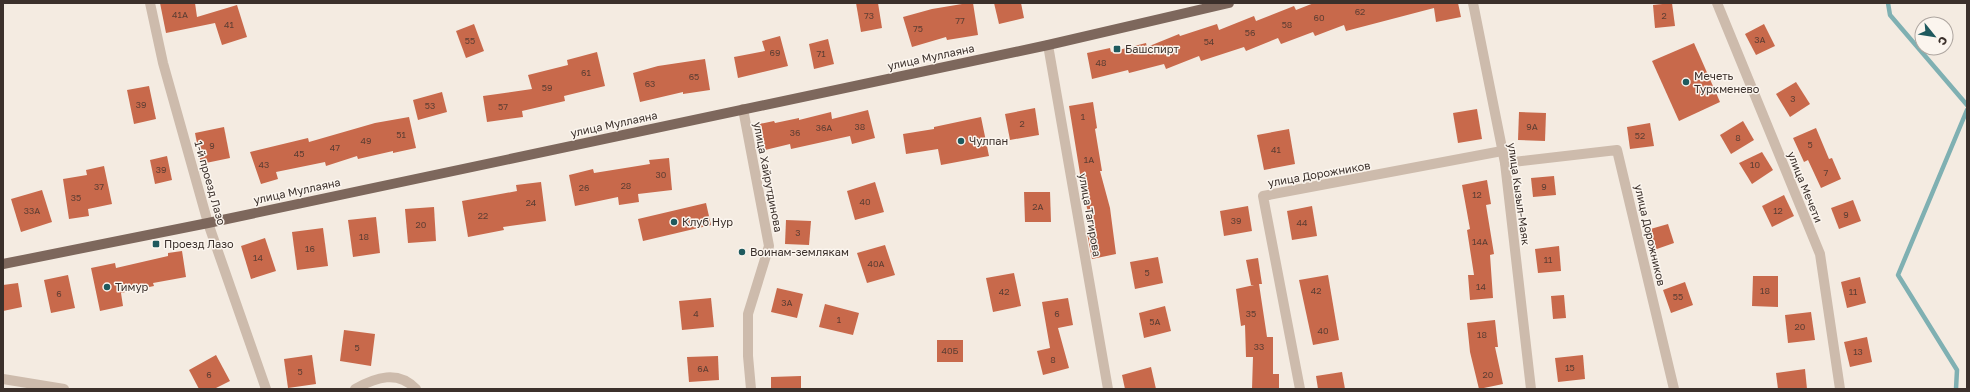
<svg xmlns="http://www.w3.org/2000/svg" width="1970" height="392" font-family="'Golos Text',sans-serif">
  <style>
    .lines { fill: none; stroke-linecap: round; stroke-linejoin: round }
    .stream { stroke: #7fb0b2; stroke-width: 4.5 }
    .building { fill: #c8694b }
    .minor { stroke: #cdbbac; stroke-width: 10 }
    .major { stroke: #7d675c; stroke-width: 10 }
    .poi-dot { fill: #1f5a5e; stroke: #fbf5ee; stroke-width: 1.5 }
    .labels { text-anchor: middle; stroke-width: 3; stroke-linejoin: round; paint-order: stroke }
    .number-label { font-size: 9px; fill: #5e3e33 }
    .poi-label { font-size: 11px; fill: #3b302b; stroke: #fbf5ee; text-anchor: start }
    .street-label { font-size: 11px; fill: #3b302b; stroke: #fbf5ee }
  </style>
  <rect width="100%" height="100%" fill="#f4ebe1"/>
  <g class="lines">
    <g class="stream">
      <path d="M1888,3L1890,15L1967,105"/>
      <path d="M1956,389L1957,370L1898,275L1967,110"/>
    </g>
  </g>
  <g class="building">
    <path d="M160,3H195L197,17L237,5L247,37L222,45L215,23L166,33Z"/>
    <path d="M856,3H878L882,28L861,32Z"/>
    <path d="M968,3H973L978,35L947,40L946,37L912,47L903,17L932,9Z"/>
    <path d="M994,3H1021L1024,18L999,24Z"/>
    <path d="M1314,3H1458L1461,17L1436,22L1434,8L1346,31L1344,25L1315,36L1313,32L1281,44L1278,38L1246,51L1244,47L1201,61L1199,56L1166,69L1164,64L1129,73L1128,70L1092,79L1087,53L1110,48L1111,52L1146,43L1147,47L1179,34L1180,36L1217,24L1219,30L1254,16L1256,21L1294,6L1296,10Z"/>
    <path d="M1672,3L1675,26L1655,28L1653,5Z"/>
    <path d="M474,24L484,51L466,58L456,31Z"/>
    <path d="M1764,24L1775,46L1756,55L1745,34Z"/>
    <path d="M780,36L788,66L738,78L734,57L765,51L762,41Z"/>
    <path d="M828,39L834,64L814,69L809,44Z"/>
    <path d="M1694,43L1720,102L1679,121L1652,61Z"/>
    <path d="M597,52L605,86L564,96L565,101L522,111L523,117L487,122L483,96L532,89L528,75L568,65L567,60Z"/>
    <path d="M705,59L710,90L683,94V92L640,102L633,73L658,66Z"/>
    <path d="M1796,82L1810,104L1790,117L1776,94Z"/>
    <path d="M149,86L156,119L134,124L127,90Z"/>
    <path d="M442,92L447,112L418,120L413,100Z"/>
    <path d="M1093,102L1097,128L1095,129L1102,171H1100L1110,208L1116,254L1092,259L1087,233L1093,232L1083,192L1069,106Z"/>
    <path d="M1035,108L1039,135L1010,140L1005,114Z"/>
    <path d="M1477,109L1482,139L1458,143L1453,113Z"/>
    <path d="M868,110L875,138L852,144L850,136L791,149L790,144L765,150L759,124L774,121L775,123L799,118V120L831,112L832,119Z"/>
    <path d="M1519,112L1546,113L1545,141L1518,140Z"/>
    <path d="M409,117L416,148L393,153V151L358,159L357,156L326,166L325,162L276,172L278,179L261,184L250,152L308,138L309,142L375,123Z"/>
    <path d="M981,117L989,156L941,165L938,149L906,154L903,134L934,129V127Z"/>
    <path d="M1743,121L1754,140L1731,154L1720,135Z"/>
    <path d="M1650,123L1654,146L1630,149L1627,127Z"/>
    <path d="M224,127L230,158L201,164L195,133Z"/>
    <path d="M1816,128L1829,159L1832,158L1841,179L1821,188L1808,160L1804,162L1793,138Z"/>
    <path d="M1289,129L1295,164L1264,170L1257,135Z"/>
    <path d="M1762,152L1773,170L1752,184L1739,163Z"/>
    <path d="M167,156L172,180L155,184L150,160Z"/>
    <path d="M669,158L672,190L638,194L639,202L619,205L618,197L575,206L569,175L593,169L594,173L650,164L649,160Z"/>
    <path d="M104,166L112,204L88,209L89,216L69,219L63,179L87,175L86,170Z"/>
    <path d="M1554,176L1556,195L1533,197L1531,178Z"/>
    <path d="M1487,180L1491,204L1486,205L1494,254L1490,255L1493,298L1470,300L1468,275H1474L1467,230L1470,229L1462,185Z"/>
    <path d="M541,182L546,221L503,227L504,230L468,237L462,201L517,191L516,185Z"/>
    <path d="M875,182L884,212L855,220L847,191Z"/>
    <path d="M42,190L52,222L21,232L11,199Z"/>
    <path d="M1024,192H1050L1051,222H1025Z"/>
    <path d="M1784,195L1794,216L1772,227L1762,206Z"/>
    <path d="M1853,200L1861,221L1839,229L1831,208Z"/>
    <path d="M706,203L711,225L643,241L638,219Z"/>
    <path d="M1248,206L1252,231L1224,236L1220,211Z"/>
    <path d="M1312,206L1317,236L1292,240L1287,211Z"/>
    <path d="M434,207L436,241L408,243L405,209Z"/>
    <path d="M376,217L380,253L353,257L348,220Z"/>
    <path d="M786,220L811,221L809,245L785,244Z"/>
    <path d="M1668,224L1674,243L1654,250L1647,230Z"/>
    <path d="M323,228L328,266L297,270L292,232Z"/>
    <path d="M265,238L276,271L251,279L241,246Z"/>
    <path d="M885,245L895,275L867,283L857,253Z"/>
    <path d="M1559,246L1561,271L1538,273L1535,249Z"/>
    <path d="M182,251L186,277L153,283L154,286L121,293L123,306L100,311L91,268L115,263L116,268L168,256V253Z"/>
    <path d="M1158,257L1163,283L1135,289L1130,262Z"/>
    <path d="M1258,258L1262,284H1259L1267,337H1273V374H1279V389H1252L1253,357H1246L1245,325L1241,326L1236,289L1254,285H1251L1246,260Z"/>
    <path d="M1014,273L1021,306L993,312L986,278Z"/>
    <path d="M68,275L75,308L51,313L44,280Z"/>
    <path d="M1328,275L1339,340L1313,345L1299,280Z"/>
    <path d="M1753,276H1778V307L1752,306Z"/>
    <path d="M1860,277L1866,303L1847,308L1841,282Z"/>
    <path d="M1685,282L1693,305L1671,313L1663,290Z"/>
    <path d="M18,283L22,307L3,311V285Z"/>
    <path d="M777,288L803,294L797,318L771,312Z"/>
    <path d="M1564,295L1566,318L1553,319L1551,296Z"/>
    <path d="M711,298L714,327L682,330L679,301Z"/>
    <path d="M1068,298L1073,325L1058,328L1069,368L1043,375L1037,351L1050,348L1042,302Z"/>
    <path d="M825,304L859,313L853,335L819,327Z"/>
    <path d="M1165,306L1171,331L1144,338L1139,313Z"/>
    <path d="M1811,312L1815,340L1788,343L1785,315Z"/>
    <path d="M1495,320L1498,347H1495L1503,384L1479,389L1470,352L1467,323Z"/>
    <path d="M344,330L375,334L371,366L340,361Z"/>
    <path d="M1867,337L1872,362L1850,367L1844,342Z"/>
    <rect x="937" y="340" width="26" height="22"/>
    <path d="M216,355L230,381L214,389H199L189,370Z"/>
    <path d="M312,355L316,384L288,388L284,359Z"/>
    <path d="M1583,355L1585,379L1558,382L1555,358Z"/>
    <path d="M718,356L719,380L689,382L687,357Z"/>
    <path d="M1151,367L1156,389H1125L1122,375Z"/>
    <path d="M1805,369L1807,389H1778L1776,373Z"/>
    <path d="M1342,372L1345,389H1318L1316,376Z"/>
    <path d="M801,376V389H771V377Z"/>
  </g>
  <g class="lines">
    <g class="minor">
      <path d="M150,3L163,63L208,223L266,389"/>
      <path d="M1473,3L1505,163L1531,389"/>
      <path d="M1717,3L1820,254L1840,389"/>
      <path d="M1048,45L1108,389"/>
      <path d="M743,109L769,246L748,314V356L751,389"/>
      <path d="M1505,163L1617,150L1674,389"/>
      <path d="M3,379L64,389"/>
      <path d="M355,389C376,377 398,370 416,389"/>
      <path d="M1300,389L1263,196L1502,151"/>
    </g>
    <path class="major" d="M3,264L208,223L1048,45L1229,3"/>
  </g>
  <g class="poi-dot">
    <rect x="1113" y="45" width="8" height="8" rx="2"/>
    <circle cx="1686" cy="82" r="4"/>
    <circle cx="961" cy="141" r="4"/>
    <circle cx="674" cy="222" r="4"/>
    <rect x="152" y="240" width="8" height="8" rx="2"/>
    <circle cx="742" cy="252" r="4"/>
    <circle cx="107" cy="287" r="4"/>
  </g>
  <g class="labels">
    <g class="number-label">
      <text x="1360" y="15">62</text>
      <text x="180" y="18">41А</text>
      <text x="869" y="19">73</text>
      <text x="1664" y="19">2</text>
      <text x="1319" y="21">60</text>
      <text x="960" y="24">77</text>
      <text x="229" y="28">41</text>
      <text x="1287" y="28">58</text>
      <text x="918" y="32">75</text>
      <text x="1250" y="36">56</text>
      <text x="1760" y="43">3А</text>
      <text x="470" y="44">55</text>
      <text x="1209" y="45">54</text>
      <text x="775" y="56">69</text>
      <text x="821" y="57">71</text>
      <text x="1101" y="66">48</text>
      <text x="586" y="76">61</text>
      <text x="694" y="80">65</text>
      <text x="650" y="87">63</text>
      <text x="547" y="91">59</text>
      <text x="1793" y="102">3</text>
      <text x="141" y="108">39</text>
      <text x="430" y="109">53</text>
      <text x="503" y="110">57</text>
      <text x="1083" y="120">1</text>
      <text x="1022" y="127">2</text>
      <text x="860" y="130">38</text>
      <text x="1532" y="130">9А</text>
      <text x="824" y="131">36А</text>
      <text x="795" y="136">36</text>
      <text x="401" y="138">51</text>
      <text x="1640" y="139">52</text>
      <text x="1738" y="141">8</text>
      <text x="366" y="144">49</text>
      <text x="1810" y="148">5</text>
      <text x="212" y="149">9</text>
      <text x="335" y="151">47</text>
      <text x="1276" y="153">41</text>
      <text x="299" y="157">45</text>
      <text x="1089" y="163">1А</text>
      <text x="264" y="168">43</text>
      <text x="1755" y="168">10</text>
      <text x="161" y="173">39</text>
      <text x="1826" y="176">7</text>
      <text x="661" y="178">30</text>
      <text x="626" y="189">28</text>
      <text x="99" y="190">37</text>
      <text x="1544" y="190">9</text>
      <text x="584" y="191">26</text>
      <text x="1477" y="198">12</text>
      <text x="76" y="201">35</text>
      <text x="865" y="205">40</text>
      <text x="531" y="206">24</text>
      <text x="1038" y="210">2А</text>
      <text x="32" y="214">33А</text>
      <text x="1778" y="214">12</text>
      <text x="1846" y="218">9</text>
      <text x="483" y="219">22</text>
      <text x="1236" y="224">39</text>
      <text x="1302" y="226">44</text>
      <text x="421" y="228">20</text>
      <text x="798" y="236">3</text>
      <text x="364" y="240">18</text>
      <text x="1480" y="245">14А</text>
      <text x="310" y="252">16</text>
      <text x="258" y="261">14</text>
      <text x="1548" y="263">11</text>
      <text x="876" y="267">40А</text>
      <text x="1147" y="276">5</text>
      <text x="1481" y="290">14</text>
      <text x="1316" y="294">42</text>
      <text x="1765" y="294">18</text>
      <text x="1004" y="295">42</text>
      <text x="1853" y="295">11</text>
      <text x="59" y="297">6</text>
      <text x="1678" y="300">55</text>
      <text x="787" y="306">3А</text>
      <text x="696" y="317">4</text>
      <text x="1057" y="317">6</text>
      <text x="1251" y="317">35</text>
      <text x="839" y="323">1</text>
      <text x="1155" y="325">5А</text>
      <text x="1800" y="330">20</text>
      <text x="1323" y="334">40</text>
      <text x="1482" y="338">18</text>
      <text x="1259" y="350">33</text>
      <text x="357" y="351">5</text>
      <text x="950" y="354">40Б</text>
      <text x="1858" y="355">13</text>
      <text x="1053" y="363">8</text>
      <text x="1570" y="371">15</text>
      <text x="703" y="372">6А</text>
      <text x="300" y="375">5</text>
      <text x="209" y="378">6</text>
      <text x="1488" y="378">20</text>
    </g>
    <g class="poi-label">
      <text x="1125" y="53">Башспирт</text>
      <text x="1694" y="80">Мечеть<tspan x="1694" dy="13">Туркменево</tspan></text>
      <text x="969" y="145">Чулпан</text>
      <text x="682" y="226">Клуб Нур</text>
      <text x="164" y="248">Проезд Лазо</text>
      <text x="750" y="256">Воинам-землякам</text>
      <text x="115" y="291">Тимур</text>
    </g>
    <g class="street-label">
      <text transform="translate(931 57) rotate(-12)" y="4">улица Муллаяна</text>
      <text transform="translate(614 124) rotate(-12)" y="4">улица Муллаяна</text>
      <text transform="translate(1319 174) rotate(-10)" y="4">улица Дорожников</text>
      <text transform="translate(768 177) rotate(79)" y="4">улица Хайрутдинова</text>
      <text transform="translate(210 183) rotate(74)" y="4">1-й проезд Лазо</text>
      <text transform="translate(1805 187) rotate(68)" y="4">улица Мечети</text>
      <text transform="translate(297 191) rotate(-12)" y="4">улица Муллаяна</text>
      <text transform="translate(1519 194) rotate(82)" y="4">улица Кызыл-Маяк</text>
      <text transform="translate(1090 215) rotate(80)" y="4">улица Тагирова</text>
      <text transform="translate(1650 235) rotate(77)" y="4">улица Дорожников</text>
    </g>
  </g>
  <rect width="1970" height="392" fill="none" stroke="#3b302b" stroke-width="8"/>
  <g transform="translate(1934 36) rotate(120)"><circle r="19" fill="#fbf5ee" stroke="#aea6a0"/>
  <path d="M0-3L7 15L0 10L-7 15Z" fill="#1f5a5e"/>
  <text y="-6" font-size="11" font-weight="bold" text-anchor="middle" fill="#3b302b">С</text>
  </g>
</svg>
